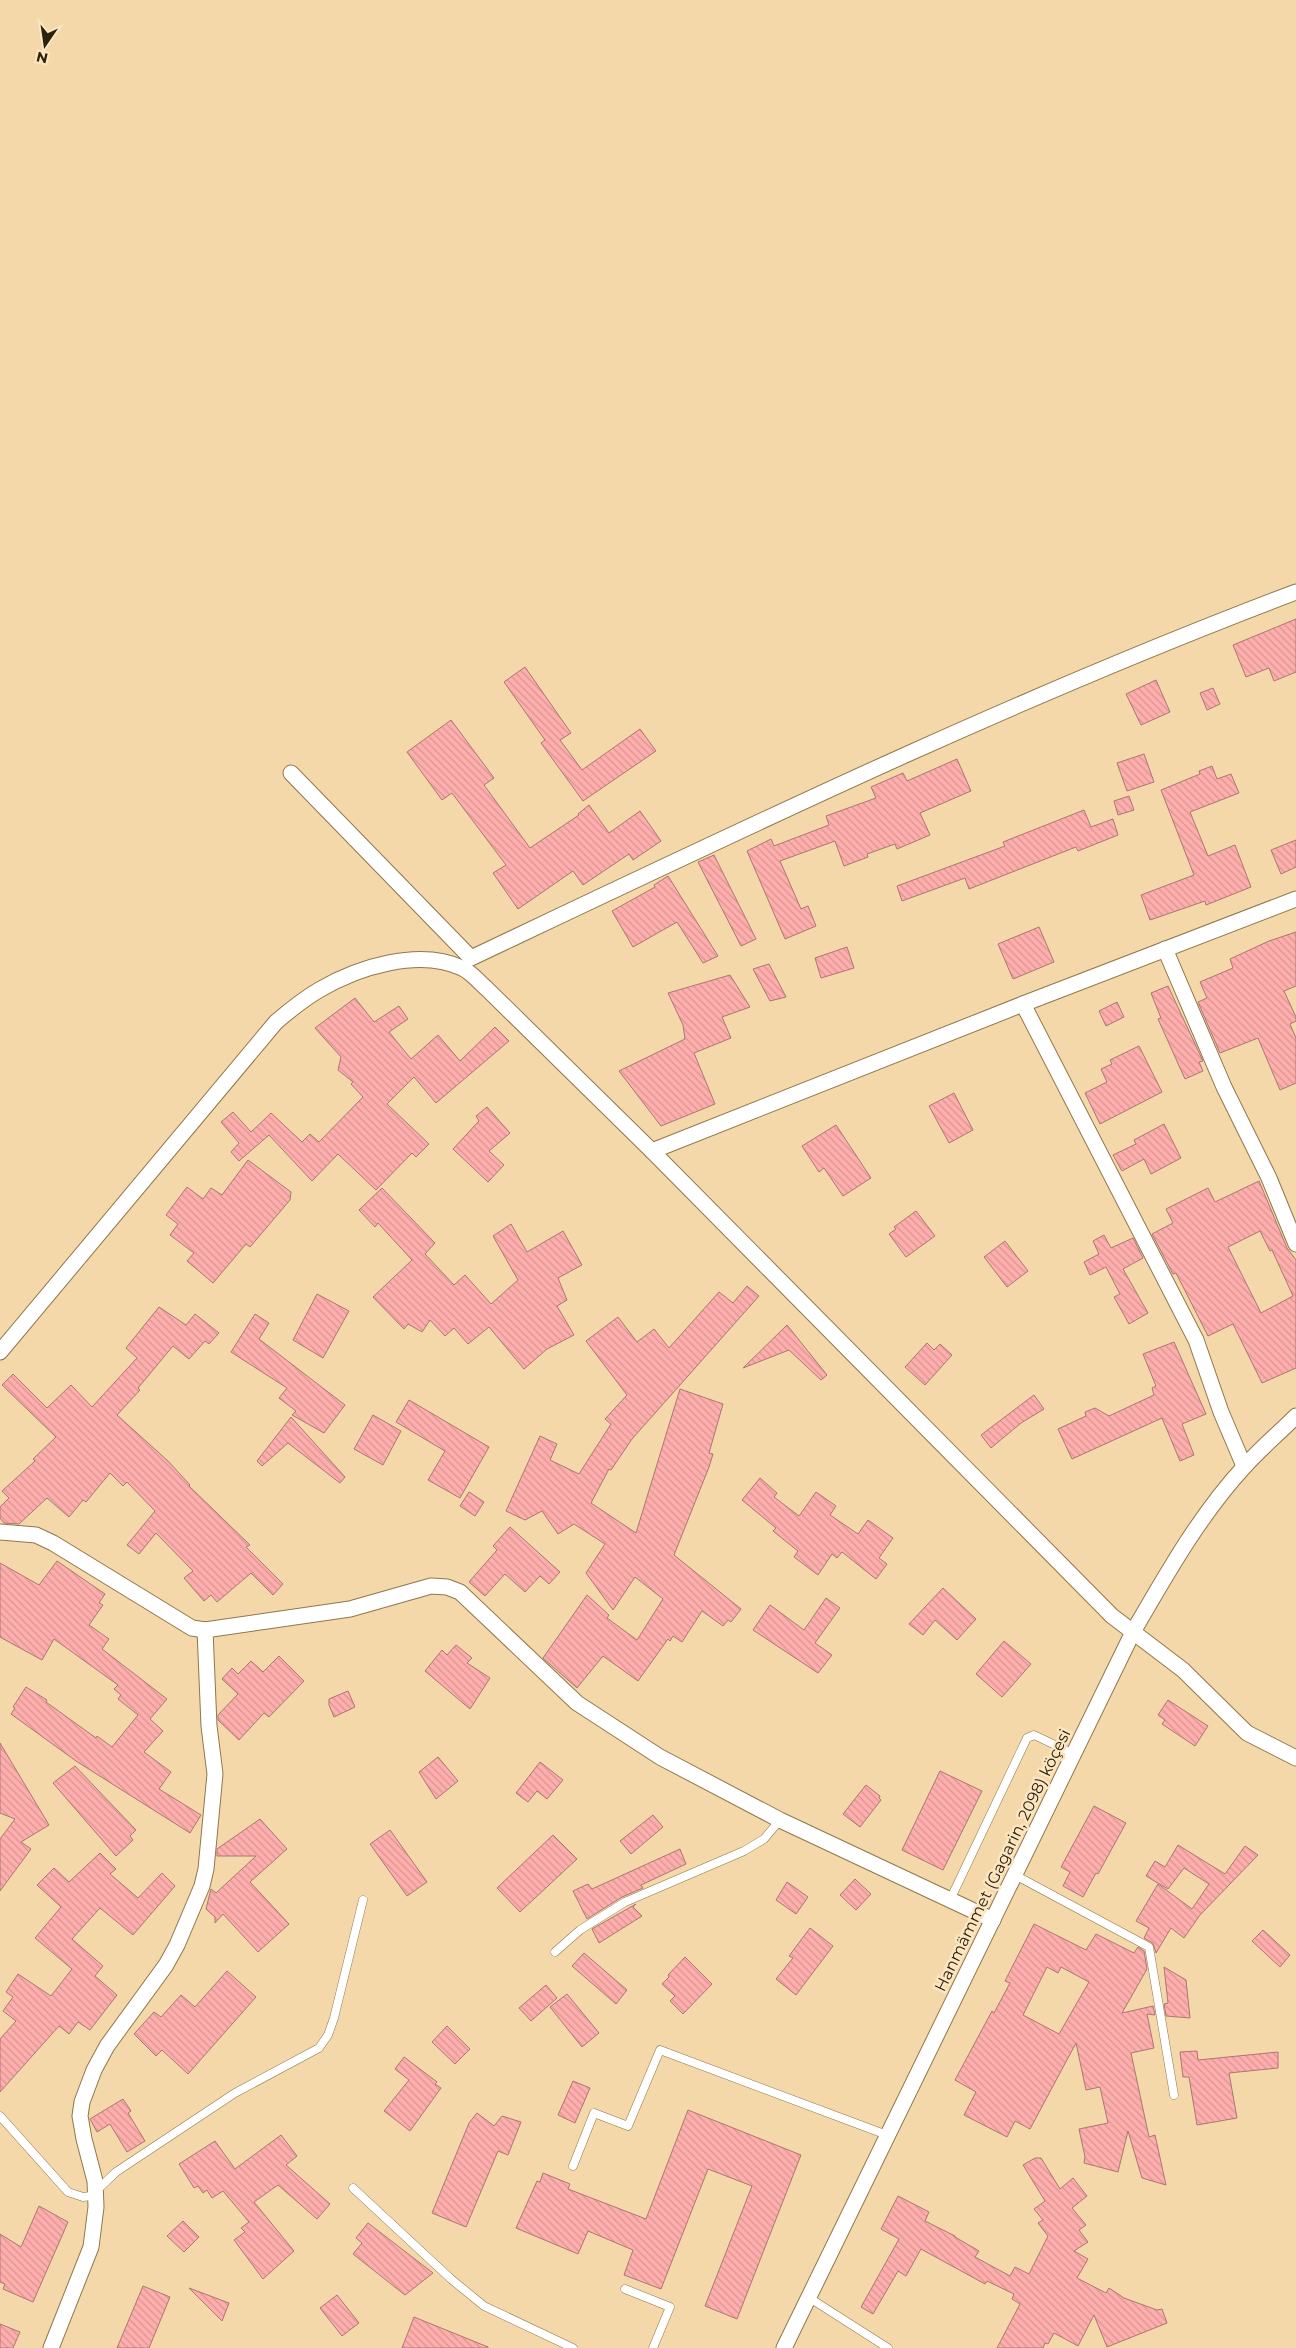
<svg xmlns="http://www.w3.org/2000/svg" width="1296" height="2348" font-family="Montserrat,sans-serif">
  <style>
    .building { fill: url(#building-back-hatch); stroke: #ab7674; fill-rule: evenodd }
    .lines { fill: none; stroke-linecap: round; stroke-linejoin: round }
    .lane-casing { stroke: #90774b; stroke-width: 9 }
    .street-casing { stroke: #90774b; stroke-width: 17 }
    .lane { stroke: #fff; stroke-width: 8 }
    .street { stroke: #fff; stroke-width: 15 }
    .labels { text-anchor: middle; stroke-width: 5; stroke-linejoin: round; paint-order: stroke }
    .street-label { font-size: 16px; fill: #2c210f; stroke: #fce6c1 }
  </style>
  <defs>
    <pattern id="building-back-hatch" width="6" height="6" patternUnits="userSpaceOnUse" patternTransform="scale(1.25)"><rect width="6" height="6" fill="#feaeac"/><path d="M-1 5l2 2M0 0l6 6M5-1l2 2" fill="none" stroke="#da9593"/></pattern>
  </defs>
  <rect width="100%" height="100%" fill="#f4d8a9"/>
  <g class="building">
    <path d="M1296,619V672L1274,681L1269,668L1246,677L1233,645Z"/>
    <path d="M525,667L571,733L560,740L582,770L640,729L656,751L583,801L541,743L545,740L504,682Z"/>
    <path d="M1156,680L1170,712L1141,725L1126,694Z"/>
    <path d="M1213,688L1220,704L1207,710L1200,693Z"/>
    <path d="M451,720L494,778L484,785L530,848L579,815L578,814L589,805L609,833L640,811L661,841L633,860L629,854L583,885L573,871L518,909L493,873L506,865L452,793L442,800L407,752Z"/>
    <path d="M1144,754L1154,782L1127,791L1117,763Z"/>
    <path d="M957,759L971,791L920,813L930,835L897,849L895,844L867,854L868,857L844,866L835,841L780,861L801,909L808,906L816,926L785,939L747,851L771,839L774,846L829,825L826,816L876,798L871,787L903,773L907,781Z"/>
    <path d="M1212,766L1217,779L1231,774L1239,793L1190,812L1208,856L1235,845L1251,887L1206,905L1205,901L1150,920L1141,895L1194,875L1161,790L1200,774L1199,771Z"/>
    <path d="M1129,796L1134,810L1118,815L1114,801Z"/>
    <path d="M1084,810L1091,827L1113,819L1118,835L1078,851L1076,847L969,889L965,878L902,901L897,886L1005,846L1003,842Z"/>
    <path d="M1296,840V867L1281,874L1271,850Z"/>
    <path d="M714,855L756,939L741,946L698,862Z"/>
    <path d="M668,876L718,956L703,963L677,922L633,947L612,911L655,887L654,885Z"/>
    <path d="M1039,927L1054,962L1013,979L998,944Z"/>
    <path d="M1296,932V986L1284,991L1296,1017V1021L1290,1024L1296,1038V1083L1280,1090L1258,1038L1220,1053L1198,1002L1207,998L1200,982L1233,968L1230,959L1269,941Z"/>
    <path d="M847,947L854,968L821,978L815,958Z"/>
    <path d="M769,964L786,997L770,1001L753,969Z"/>
    <path d="M730,975L750,1007L722,1017L731,1038L694,1053L715,1104L661,1126L619,1071L685,1039L683,1025L668,993Z"/>
    <path d="M1168,986L1203,1061L1199,1062L1203,1071L1185,1079L1158,1019L1161,1018L1151,993Z"/>
    <path d="M355,998L374,1022L399,1006L408,1019L389,1032L411,1059L438,1035L460,1061L495,1027L509,1041L436,1103L414,1077L387,1104L429,1144L416,1157L412,1153L376,1190L338,1154L312,1181L269,1135L239,1161L231,1152L239,1143L221,1122L233,1112L251,1132L271,1113L302,1142L310,1134L319,1142L363,1097L351,1084L353,1082L338,1070L341,1057L315,1028Z"/>
    <path d="M1117,1002L1124,1017L1106,1026L1099,1011Z"/>
    <path d="M1139,1046L1162,1092L1100,1124L1085,1093L1107,1082L1101,1069L1112,1064L1110,1060Z"/>
    <path d="M954,1093L973,1130L949,1143L929,1106Z"/>
    <path d="M487,1107L510,1133L489,1151L504,1165L488,1182L453,1149L479,1121L476,1116Z"/>
    <path d="M1164,1124L1181,1158L1151,1174L1144,1159L1122,1171L1113,1155L1136,1144L1134,1140Z"/>
    <path d="M836,1125L871,1178L843,1196L824,1168L819,1172L802,1146Z"/>
    <path d="M248,1160L291,1192L290,1200L250,1247L246,1244L213,1283L187,1261L194,1253L170,1235L178,1224L166,1215L187,1187L203,1199L211,1188L222,1195Z"/>
    <path d="M1259,1181L1287,1248L1296,1260V1368L1262,1383L1233,1324L1208,1336L1176,1273L1173,1274L1152,1234L1173,1223L1166,1209L1208,1188L1215,1202ZM1260,1231L1270,1251L1272,1250L1293,1296L1261,1313L1228,1247Z"/>
    <path d="M382,1188L435,1243L425,1254L454,1285L465,1275L491,1304L518,1280L493,1236L511,1224L527,1252L563,1231L582,1265L558,1278L567,1300L557,1306L574,1335L547,1349L524,1369L489,1327L468,1344L454,1328L445,1336L430,1320L422,1332L408,1324L404,1329L373,1297L412,1260L378,1223L375,1227L359,1210Z"/>
    <path d="M916,1211L935,1236L906,1257L889,1234L896,1229L894,1227Z"/>
    <path d="M1104,1235L1111,1248L1133,1238L1143,1258L1123,1269L1148,1313L1129,1324L1114,1297L1120,1294L1106,1267L1090,1275L1084,1262L1099,1254L1093,1241Z"/>
    <path d="M1005,1241L1028,1271L1007,1287L984,1257Z"/>
    <path d="M747,1286L759,1296L632,1439L611,1470L609,1469L591,1503L636,1533L680,1389L723,1404L709,1453L713,1454L709,1467L674,1555L741,1609L731,1622L728,1620L723,1626L702,1611L682,1642L673,1636L670,1641L668,1639L638,1681L603,1656L577,1688L543,1658L587,1595L609,1615L607,1618L637,1640L663,1599L635,1577L613,1610L586,1573L605,1544L574,1524L558,1534L542,1511L525,1520L506,1511L540,1436L557,1444L550,1460L579,1474L611,1424L605,1419L627,1395L586,1341L618,1317L637,1342L654,1329L669,1348L719,1292L733,1303Z"/>
    <path d="M317,1294L349,1311L323,1358L293,1340Z"/>
    <path d="M159,1307L186,1325L195,1314L219,1333L209,1344L205,1341L189,1359L173,1346L138,1388L140,1390L117,1415L168,1461L190,1485L189,1486L250,1545L246,1547L283,1584L273,1595L251,1573L217,1602L211,1595L204,1601L184,1578L193,1571L156,1533L139,1554L127,1545L155,1511L127,1482L123,1486L110,1473L86,1502L83,1500L69,1517L47,1498L19,1524L4,1523L0,1518V1507L9,1498L2,1491L35,1461L33,1459L56,1437L2,1385L13,1374L47,1408L71,1385L92,1407L137,1358L126,1348Z"/>
    <path d="M255,1314L269,1323L259,1339L345,1405L324,1433L292,1415L296,1411L279,1398L287,1388L231,1352Z"/>
    <path d="M787,1325L827,1375L821,1380L789,1350L743,1368Z"/>
    <path d="M1174,1342L1206,1414L1182,1424L1194,1455L1180,1461L1162,1418L1072,1459L1058,1429L1086,1416L1085,1412L1095,1408L1109,1416L1154,1395L1152,1388L1156,1386L1143,1354Z"/>
    <path d="M927,1343L934,1350L940,1344L952,1355L925,1385L905,1367Z"/>
    <path d="M1034,1395L1044,1409L1021,1423L991,1448L981,1435Z"/>
    <path d="M409,1400L489,1447L460,1498L428,1480L445,1451L396,1422Z"/>
    <path d="M373,1415L401,1431L383,1465L354,1449Z"/>
    <path d="M291,1417L345,1477L340,1483L288,1443L262,1466L257,1461Z"/>
    <path d="M760,1478L777,1493L774,1497L799,1516L816,1492L836,1506L830,1515L858,1534L868,1520L893,1538L879,1558L887,1564L876,1579L842,1552L837,1558L832,1554L818,1575L794,1557L798,1551L773,1531L776,1528L742,1500Z"/>
    <path d="M469,1492L484,1502L475,1516L460,1506Z"/>
    <path d="M510,1527L560,1572L549,1584L540,1576L525,1592L505,1574L485,1596L469,1582L497,1550L493,1546Z"/>
    <path d="M57,1561L105,1594L99,1603L103,1605L89,1625L109,1639L102,1649L167,1699L150,1719L163,1731L144,1752L171,1772L159,1789L201,1815L190,1833L76,1761L11,1714L15,1708L13,1707L26,1687L47,1700L46,1702L96,1738L97,1736L112,1747L138,1715L118,1699L121,1695L114,1689L118,1685L54,1639L42,1660L0,1637V1563L39,1585Z"/>
    <path d="M943,1588L976,1619L957,1640L935,1620L923,1635L909,1624Z"/>
    <path d="M826,1598L840,1608L815,1643L832,1655L818,1673L753,1630L770,1605L804,1630Z"/>
    <path d="M1004,1641L1031,1664L1002,1697L976,1674Z"/>
    <path d="M456,1645L472,1658L467,1663L490,1678L470,1709L425,1671L442,1650L447,1655Z"/>
    <path d="M279,1656L304,1681L269,1717L264,1713L239,1740L218,1720V1715L238,1694L222,1679L232,1668L238,1674L251,1661L263,1672Z"/>
    <path d="M348,1691L355,1707L334,1717L329,1705V1699Z"/>
    <path d="M1168,1700L1208,1726L1195,1746L1162,1724L1165,1720L1158,1715Z"/>
    <path d="M0,1743L49,1825L21,1842L31,1849L0,1891V1839L15,1819L0,1813Z"/>
    <path d="M438,1757L458,1781L436,1799L419,1772Z"/>
    <path d="M540,1762L563,1780L547,1799L537,1791L528,1802L516,1793Z"/>
    <path d="M75,1766L136,1830L130,1836L133,1840L116,1856L53,1783Z"/>
    <path d="M940,1771L982,1791L943,1870L902,1850Z"/>
    <path d="M866,1785L880,1796L879,1798L881,1800L860,1827L843,1814Z"/>
    <path d="M1094,1806L1126,1823L1098,1874L1096,1873L1083,1897L1063,1886L1070,1872L1061,1867Z"/>
    <path d="M653,1815L663,1827L631,1854L620,1841Z"/>
    <path d="M260,1819L287,1849L250,1882L289,1924L258,1952L223,1914L215,1923V1917L206,1909L211,1889L216,1893L256,1856H217V1849Z"/>
    <path d="M390,1830L427,1882L407,1896L370,1844Z"/>
    <path d="M553,1835L577,1859L520,1912L497,1888Z"/>
    <path d="M1178,1845L1225,1874L1245,1846L1258,1855L1200,1915L1184,1938L1171,1928L1156,1953L1153,1943L1144,1938L1149,1928L1136,1921L1158,1884L1192,1909L1209,1884L1184,1868L1168,1889L1146,1876L1155,1861L1165,1867Z"/>
    <path d="M680,1849L686,1864L641,1885L643,1888L622,1897L587,1919L573,1891L588,1884L592,1889Z"/>
    <path d="M100,1853L116,1869L110,1874L138,1898L162,1873L175,1886L133,1935L100,1908L72,1939L103,1966L95,1976L117,1995L90,2030L78,2022L69,2034L59,2026L0,2092V2039L16,2021L3,2011L13,1997L6,1992L18,1974L51,1996L72,1969L35,1938L61,1907L37,1885L54,1868L69,1882Z"/>
    <path d="M855,1879L871,1894L856,1910L840,1895Z"/>
    <path d="M787,1882L808,1897L796,1914L776,1900Z"/>
    <path d="M636,1904L633,1907L642,1916L599,1943L592,1929Z"/>
    <path d="M1034,1924L1086,1950L1096,1934L1134,1953L1138,1947L1144,1951L1147,1969L1122,2013L1153,2006L1155,2015L1147,2014L1154,2048L1131,2053L1149,2137L1155,2135L1166,2185L1142,2178L1128,2131L1118,2172L1084,2163L1085,2157L1079,2129L1108,2123L1100,2087L1086,2090L1076,2043L1030,2129L1015,2121L1007,2137L964,2115L976,2092L955,2080L992,2011L994,2013L1010,1983L1005,1981ZM1047,1967L1058,1973L1061,1967L1089,1982L1059,2034L1023,2015Z"/>
    <path d="M810,1928L833,1946L796,1995L776,1979L793,1958L789,1956Z"/>
    <path d="M1263,1930L1290,1955L1280,1967L1252,1941Z"/>
    <path d="M584,1953L627,1990L616,2004L572,1966Z"/>
    <path d="M685,1957L712,1984L683,2014L670,2001L675,1996L662,1984L669,1977L668,1975Z"/>
    <path d="M1164,1967L1186,1980L1190,2018L1166,2016L1164,2004L1168,2003Z"/>
    <path d="M227,1971L256,1997L188,2074L162,2050L156,2056L134,2034L154,2012L161,2017L181,1995L195,2007Z"/>
    <path d="M546,1985L557,1998L531,2021L519,2008Z"/>
    <path d="M567,1994L599,2033L582,2047L550,2007Z"/>
    <path d="M447,2026L470,2049L455,2064L432,2042Z"/>
    <path d="M1197,2051L1198,2060L1278,2052V2068L1229,2073L1237,2118L1197,2125L1189,2077H1183L1180,2052Z"/>
    <path d="M404,2057L437,2082L435,2084L441,2088L410,2131L384,2111L409,2080L395,2069Z"/>
    <path d="M573,2081L590,2088L575,2123L558,2115Z"/>
    <path d="M123,2099L131,2111L128,2113L145,2141L127,2152L110,2124L97,2132L90,2119Z"/>
    <path d="M688,2110L801,2155L737,2319L705,2306L752,2186L708,2169L661,2289L624,2275L633,2250L588,2231L578,2254L516,2228L537,2181L540,2182L543,2173L570,2184L568,2189L646,2219Z"/>
    <path d="M477,2113L494,2126L502,2116L521,2122L508,2155L498,2151L466,2227L432,2213L469,2123Z"/>
    <path d="M281,2135L297,2156L286,2165L330,2204L317,2219L278,2185L254,2202L294,2251L263,2279L234,2240L245,2232L241,2228L249,2222L223,2191L212,2198L207,2190L203,2193L198,2186L194,2188L179,2164L215,2141L235,2169Z"/>
    <path d="M1035,2158H1041L1060,2189L1073,2178L1087,2196L1072,2208L1086,2225L1079,2230L1088,2242L1074,2251L1088,2259L1077,2278L1106,2293L1109,2288L1124,2298L1157,2310L1162,2309L1167,2323L1107,2347L1094,2315L1078,2346L1054,2333L1048,2344L1045,2343L1043,2348H997L1020,2304L1012,2299L1014,2294L987,2281L985,2284L921,2249L906,2276L898,2271L873,2314L861,2307L899,2239L881,2229L898,2196L929,2212L925,2221L955,2236V2237L979,2251L975,2257L1010,2276L1015,2267L1029,2274L1048,2236L1038,2223L1043,2220L1034,2209L1045,2201L1023,2165Z"/>
    <path d="M39,2206L68,2222L33,2302L3,2289L5,2284L0,2282V2234L21,2247Z"/>
    <path d="M183,2221L199,2237L184,2252L167,2236Z"/>
    <path d="M368,2223L433,2273L405,2295L353,2254L362,2243L356,2238Z"/>
    <path d="M143,2286L170,2297L149,2348H117Z"/>
    <path d="M189,2288L229,2303L222,2321Z"/>
    <path d="M337,2295L359,2323L342,2336L320,2308Z"/>
    <path d="M414,2317L488,2347V2348H402Z"/>
    <path d="M0,2324L20,2332L13,2348H0Z"/>
  </g>
  <g class="lines">
    <defs>
      <g id="lane">
        <path d="M1015,1875L1149,1947L1174,2095"/>
        <path d="M950,1900L1027,1738L1034,1735L1074,1754"/>
        <path d="M555,1952L580,1930L625,1902L744,1851L764,1839L780,1820"/>
        <path d="M0,2116L68,2192L83,2197L91,2196L116,2172L235,2093L319,2048L328,2035L334,2018L363,1900"/>
        <path d="M573,2166L594,2113L628,2126L660,2050L887,2135"/>
        <path d="M353,2188L451,2279L484,2306L573,2348"/>
        <path d="M625,2289L670,2307L653,2348"/>
        <path d="M808,2297L888,2348"/>
      </g>
      <g id="street">
        <path d="M291,773L471,958C743,829 1015,698 1296,592"/>
        <path d="M1165,949L1224,1087L1269,1178L1296,1244"/>
        <path d="M1023,1004L1196,1340L1221,1412L1244,1466"/>
        <path d="M652,1151L1023,1004L1296,899"/>
        <path d="M0,1352L276,1022C290,1010 304,999 319,990C358,967 419,948 462,968C471,972 479,982 486,988L652,1151L1112,1616L1183,1670L1247,1733L1296,1758"/>
        <path d="M0,1532L36,1535L53,1543L192,1628L205,1630L350,1609L431,1586L447,1587L460,1592L577,1703L660,1757L780,1820L993,1920"/>
        <path d="M51,2348L91,2247L96,2207L95,2181L84,2139L80,2116L82,2102L94,2070L107,2046L166,1965L177,1945L202,1886L206,1869L215,1774L209,1726L205,1630"/>
        <path d="M784,2348L1133,1632C1166,1575 1199,1516 1244,1467C1260,1449 1279,1433 1296,1416"/>
      </g>
    </defs>
    <use href="#lane" class="lane-casing"/>
    <use href="#street" class="street-casing"/>
    <use href="#lane" class="lane"/>
    <use href="#street" class="street"/>
  </g>
  <g class="labels">
    <g class="street-label">
      <text transform="translate(1002 1860) rotate(-64)" y="6">Hanmämmet (Gagarin, 2098) köçesi</text>
    </g>
  </g>
  <g transform="translate(45 45) rotate(193)" stroke="#fce6c1" stroke-width="4" paint-order="stroke">
  <path d="M0-4L9 19L0 12L-9 19Z" fill="#2c210f"/>
  <text y="-8" font-size="14" font-weight="bold" text-anchor="middle" fill="#2c210f">N</text>
  </g>
</svg>
